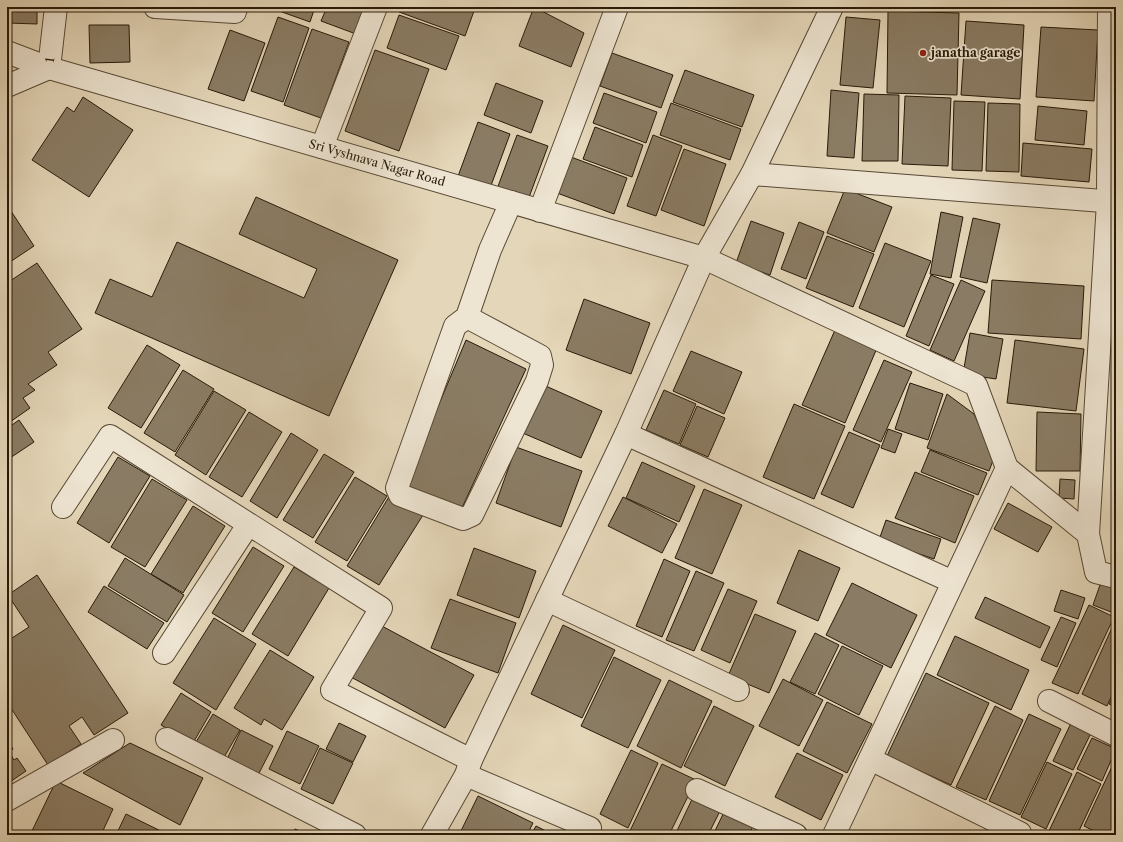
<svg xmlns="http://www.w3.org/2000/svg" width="1123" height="842" font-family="'Libre Caslon Text',serif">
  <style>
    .building { fill: #8a7c64; stroke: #281a09 }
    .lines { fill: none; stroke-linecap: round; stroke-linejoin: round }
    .street-casing { stroke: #574935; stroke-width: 24 }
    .street { stroke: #ede4d1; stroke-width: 22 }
    .poi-dot { fill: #8f2418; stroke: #ede4d1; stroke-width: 1.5 }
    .labels { text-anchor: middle; stroke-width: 3.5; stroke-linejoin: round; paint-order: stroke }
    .poi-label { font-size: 12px; font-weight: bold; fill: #281a09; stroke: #ede4d1; text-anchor: start }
    .street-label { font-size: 12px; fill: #281a09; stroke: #ede4d1 }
  </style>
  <rect width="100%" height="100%" fill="#e4d6b8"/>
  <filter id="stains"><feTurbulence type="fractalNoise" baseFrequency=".005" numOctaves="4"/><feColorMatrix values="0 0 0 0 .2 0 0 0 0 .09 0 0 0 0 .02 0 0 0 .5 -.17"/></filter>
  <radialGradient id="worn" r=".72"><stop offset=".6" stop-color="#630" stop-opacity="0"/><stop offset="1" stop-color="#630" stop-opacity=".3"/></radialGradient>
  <g class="building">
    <path d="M7,7H37V24L7,23Z"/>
    <path d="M268,7H315L310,22Z"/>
    <path d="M327,7H366L356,34L321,21Z"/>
    <path d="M400,7H464L474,11L465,36L399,12Z"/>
    <path d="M534,7L584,33L571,67L519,46Z"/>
    <path d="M888,11L959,13L957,95L887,93Z"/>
    <path d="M399,15L459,36L446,70L387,48Z"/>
    <path d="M278,17L309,28L283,102L251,91Z"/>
    <path d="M846,17L880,20L873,88L840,85Z"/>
    <path d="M966,21L1024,25L1020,99L961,95Z"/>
    <path d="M89,25H129L130,62L90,63Z"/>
    <path d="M1041,27L1098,30L1094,101L1036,97Z"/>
    <path d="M312,29L349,42L321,118L284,105Z"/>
    <path d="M230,30L265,43L244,101L208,89Z"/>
    <path d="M375,50L429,69L399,151L345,131Z"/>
    <path d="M612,53L673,75L661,108L600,86Z"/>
    <path d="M685,70L754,95L742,127L673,102Z"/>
    <path d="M496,83L543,101L531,133L484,115Z"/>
    <path d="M831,90L859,93L854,158L827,156Z"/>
    <path d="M604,93L657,112L646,143L593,123Z"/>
    <path d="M864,94L899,95L898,161H862Z"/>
    <path d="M905,96L951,98L948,166L902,164Z"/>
    <path d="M83,97L133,130L89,197L32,160L67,107L74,112Z"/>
    <path d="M954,101L985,102L982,171L952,170Z"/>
    <path d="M671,103L741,129L730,160L660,135Z"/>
    <path d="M988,103L1020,104L1019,172L986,171Z"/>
    <path d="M1038,106L1087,111L1084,145L1035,140Z"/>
    <path d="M478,122L510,134L489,191L457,179Z"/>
    <path d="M595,127L643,145L632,177L583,159Z"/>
    <path d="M517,135L548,146L528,200L497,189Z"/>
    <path d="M653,135L682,146L656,216L627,206Z"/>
    <path d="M1023,143L1092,149L1089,182L1021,176Z"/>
    <path d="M684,149L726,164L704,226L661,210Z"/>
    <path d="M571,157L627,178L614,214L557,193Z"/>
    <path d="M845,189L892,207L874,252L827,233Z"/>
    <path d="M256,197L398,260L329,416L95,313L110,279L152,297L177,242L304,298L317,269L239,234Z"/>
    <path d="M7,205L34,246L7,264Z"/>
    <path d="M941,212L963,217L951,278L930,274Z"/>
    <path d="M973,218L1000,224L987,283L960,277Z"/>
    <path d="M751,221L784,233L770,275L736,263Z"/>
    <path d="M799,222L824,232L806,279L781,269Z"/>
    <path d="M827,236L874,254L853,307L806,288Z"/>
    <path d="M885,243L931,261L904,327L859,308Z"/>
    <path d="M37,263L82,329L48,352L57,365L28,384L35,390L23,398L30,408L10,422L12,425L19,420L34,442L7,460V283Z"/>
    <path d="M931,275L954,284L929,346L906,336Z"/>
    <path d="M961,280L985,291L954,361L930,350Z"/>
    <path d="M992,280L1084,286L1081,339L988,333Z"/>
    <path d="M584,299L650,323L631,374L566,350Z"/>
    <path d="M835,330L877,348L845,423L802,405Z"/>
    <path d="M970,333L1003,339L996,379L963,374Z"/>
    <path d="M466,340L526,369L461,510L402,492Z"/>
    <path d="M1015,340L1084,349L1076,411L1007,403Z"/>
    <path d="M147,345L180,365L141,428L108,408Z"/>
    <path d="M691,351L742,372L724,414L673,391Z"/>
    <path d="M884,360L912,372L881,442L853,430Z"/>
    <path d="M183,370L214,389L175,452L144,433Z"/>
    <path d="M539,383L602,411L581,458L518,431Z"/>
    <path d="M910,383L943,394L928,440L895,429Z"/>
    <path d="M664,390L696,404L679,444L646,430Z"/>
    <path d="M214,391L246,410L206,475L175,455Z"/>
    <path d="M947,394L974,414L994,458L989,471L927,448Z"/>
    <path d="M794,404L845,426L814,499L763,477Z"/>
    <path d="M697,406L725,418L708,457L680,445Z"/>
    <path d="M249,412L282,432L242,497L209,477Z"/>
    <path d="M1037,412L1081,414L1080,471H1036Z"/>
    <path d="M888,429L902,434L895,453L881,448Z"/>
    <path d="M849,432L880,445L853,508L821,494Z"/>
    <path d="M291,433L318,450L277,518L250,501Z"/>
    <path d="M516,447L582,471L561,527L496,503Z"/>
    <path d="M930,450L987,473L978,495L921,472Z"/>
    <path d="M324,454L354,472L313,538L283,520Z"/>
    <path d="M118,457L150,476L109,543L77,523Z"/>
    <path d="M642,462L695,486L679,522L626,498Z"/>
    <path d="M915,472L974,496L955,543L895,518Z"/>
    <path d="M355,477L387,496L347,561L315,542Z"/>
    <path d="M152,479L187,500L145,567L111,547Z"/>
    <path d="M1060,479L1075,480L1074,499L1059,498Z"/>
    <path d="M704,489L742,505L712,574L675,558Z"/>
    <path d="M390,495L423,515L379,585L347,566Z"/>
    <path d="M623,497L677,524L662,553L608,526Z"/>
    <path d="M1008,503L1052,527L1038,552L994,529Z"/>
    <path d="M193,506L225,526L183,593L151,574Z"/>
    <path d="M886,520L941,539L934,559L879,540Z"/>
    <path d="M253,547L284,566L243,632L212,613Z"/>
    <path d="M474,548L536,571L519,618L457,595Z"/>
    <path d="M799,550L840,568L818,621L777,603Z"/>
    <path d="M125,558L184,595L167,622L108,586Z"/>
    <path d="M664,559L690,571L662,637L636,626Z"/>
    <path d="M294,567L329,588L288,656L252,634Z"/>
    <path d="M696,571L724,583L694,651L666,640Z"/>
    <path d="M37,575L128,713L94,735L82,717L69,726L81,744L48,765L7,702V630L12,638L29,627L8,595Z"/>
    <path d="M1101,582L1116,587V614L1093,605Z"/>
    <path d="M852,583L917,615L891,668L826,635Z"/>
    <path d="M104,586L164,623L147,649L88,612Z"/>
    <path d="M728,589L757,601L730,663L701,650Z"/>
    <path d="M1061,590L1085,598L1078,619L1054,611Z"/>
    <path d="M985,597L1050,627L1040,648L975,618Z"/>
    <path d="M450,599L516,623L498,673L431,648Z"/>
    <path d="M1089,605L1114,617L1078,694L1052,683Z"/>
    <path d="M755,614L796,631L769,693L728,676Z"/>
    <path d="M1061,617L1076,623L1057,667L1041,660Z"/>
    <path d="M214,618L256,644L216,710L173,683Z"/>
    <path d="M1115,621L1116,686L1107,706L1082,694Z"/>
    <path d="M378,624L474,675L445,728L349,676Z"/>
    <path d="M563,625L615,650L582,718L531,694Z"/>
    <path d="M815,633L839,645L815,694L790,682Z"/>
    <path d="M955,636L1029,670L1011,710L937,675Z"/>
    <path d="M842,646L883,666L859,715L818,694Z"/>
    <path d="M270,650L314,677L282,730L264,719L261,725L234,708Z"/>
    <path d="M614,657L661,680L628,748L581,726Z"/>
    <path d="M926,673L989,703L951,785L887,756Z"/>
    <path d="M783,679L823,700L799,746L759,726Z"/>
    <path d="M669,680L712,701L681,768L637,746Z"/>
    <path d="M1116,690V707L1109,704Z"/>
    <path d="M181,693L211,712L193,743L161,725Z"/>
    <path d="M827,702L872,724L847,773L803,751Z"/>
    <path d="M714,706L754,726L725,786L684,766Z"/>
    <path d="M995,706L1023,720L986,800L956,787Z"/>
    <path d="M213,714L240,730L223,759L196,742Z"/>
    <path d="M1029,714L1061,729L1020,815L989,801Z"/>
    <path d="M339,723L366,736L353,762L326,749Z"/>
    <path d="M1071,723L1091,733L1073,770L1053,761Z"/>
    <path d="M241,730L273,746L258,775L227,759Z"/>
    <path d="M287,731L319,746L300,784L269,769Z"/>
    <path d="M1092,738L1116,749L1102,781L1077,769Z"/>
    <path d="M7,740L13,749L9,752L14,760L17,758L26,771L7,784Z"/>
    <path d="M130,743L203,778L180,825L83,773Z"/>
    <path d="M320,748L353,763L333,804L301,789Z"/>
    <path d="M631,750L658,763L628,828L600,814Z"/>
    <path d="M797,753L843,775L821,820L775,797Z"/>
    <path d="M1116,758V835H1102L1084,826Z"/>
    <path d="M1047,762L1072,774L1046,829L1021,817Z"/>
    <path d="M662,764L696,780L669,835H628Z"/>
    <path d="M1077,772L1101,784L1077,835H1053L1048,833Z"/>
    <path d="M56,781L113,809L101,835H30Z"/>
    <path d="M696,791L723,805L708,835H675Z"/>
    <path d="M478,796L533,823L527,835H459Z"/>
    <path d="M726,808L755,822L749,835H713Z"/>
    <path d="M126,814L169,835H116Z"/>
    <path d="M536,826L554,835H531Z"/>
    <path d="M295,829L309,835H292Z"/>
  </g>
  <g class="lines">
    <defs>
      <g id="street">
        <path d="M155,7L235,12L236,7"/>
        <path d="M7,52L49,68L704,258L976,385L1007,468L1088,534L1096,572L1116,577"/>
        <path d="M49,68L56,7"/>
        <path d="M7,86L49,68"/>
        <path d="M322,147L376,7"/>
        <path d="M752,174L1116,202"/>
        <path d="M540,211L617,7"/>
        <path d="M467,317L540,356L542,365L537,381L472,515L463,519L400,495L397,488L455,326L467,317L490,250L511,202"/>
        <path d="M626,434L953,582"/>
        <path d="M63,507L110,436L381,608L332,690L471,760"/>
        <path d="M1088,534L1108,202L1109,7"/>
        <path d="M547,600L738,690"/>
        <path d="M164,653L248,525"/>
        <path d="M1049,701L1116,735"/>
        <path d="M167,739L355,835"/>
        <path d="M870,759L1020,833"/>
        <path d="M466,775L590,828"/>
        <path d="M697,790L796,835"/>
        <path d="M7,800L113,740"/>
        <path d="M432,835L466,775L471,760L626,434L704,258L752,174L832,7"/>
        <path d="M834,835L1007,468"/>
      </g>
    </defs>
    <use href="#street" class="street-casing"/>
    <use href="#street" class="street"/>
  </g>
  <circle class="poi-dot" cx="923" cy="53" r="4"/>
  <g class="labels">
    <g class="poi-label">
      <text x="931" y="57">janatha garage</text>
    </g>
    <g class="street-label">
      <text transform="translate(50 60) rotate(-83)" y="4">1</text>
      <text transform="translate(377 163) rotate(16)" y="4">Sri Vyshnava Nagar Road</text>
    </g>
  </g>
  <rect width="1123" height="842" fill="none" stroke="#e4d6b8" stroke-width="24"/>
  <rect x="8" y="8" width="1107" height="826" fill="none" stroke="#281a09" stroke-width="2"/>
  <rect x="12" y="12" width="1099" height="818" fill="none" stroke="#281a09"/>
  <rect width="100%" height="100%" filter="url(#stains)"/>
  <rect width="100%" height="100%" fill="url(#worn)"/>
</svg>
